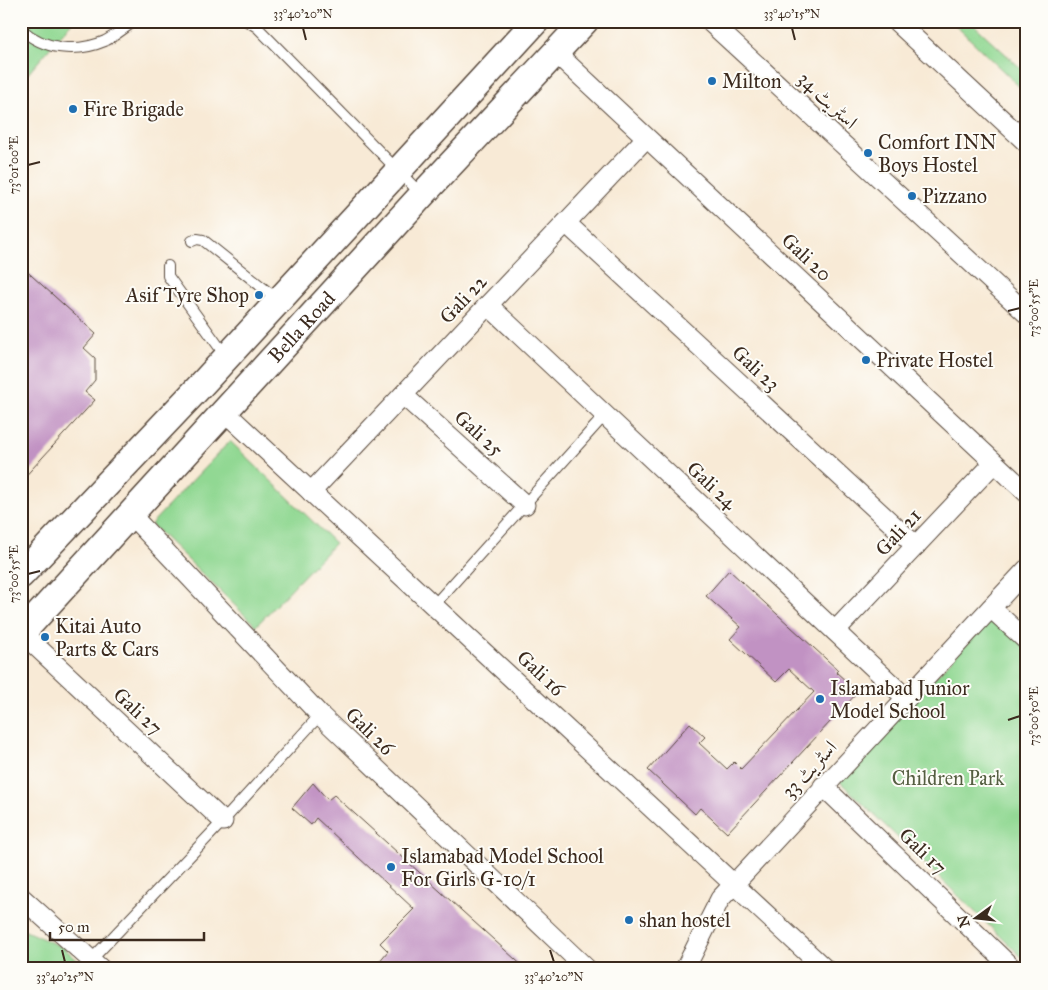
<svg xmlns="http://www.w3.org/2000/svg" width="1048" height="990" font-family="'IM FELL Great Primer',Amiri,serif">
  <style>
    .green { fill: #91d893; stroke: #668158 }
    .building { fill: #c192c3 }
    .lines { fill: none; stroke-linecap: round; stroke-linejoin: round }
    .lane-casing { stroke: #57473a; stroke-width: 12 }
    .street-casing { stroke: #57473a; stroke-width: 21 }
    .secondary-casing { stroke: #57473a; stroke-width: 29 }
    .lane { stroke: #fff; stroke-width: 10 }
    .street { stroke: #fff; stroke-width: 19 }
    .secondary { stroke: #fff; stroke-width: 26 }
    .ticks { fill: none; stroke: #3b2a1e; stroke-width: 2 }
    .poi-dot { fill: #1f6fb2; stroke: #fdfcf7; stroke-width: 2 }
    .labels { text-anchor: middle; stroke-width: 4; stroke-linejoin: round; paint-order: stroke }
    .poi-label { font-size: 20px; fill: #3b2a1e; stroke: #fdfcf7; text-anchor: start }
    .street-label { font-size: 20px; fill: #3b2a1e; stroke: #fdfcf7 }
    .park-label { font-size: 20px; fill: #555e41; stroke: #fdfcf7 }
    .neatline { fill: none; stroke: #3b2a1e; stroke-width: 2 }
    .ticks-label { font-size: 12px; text-anchor: middle; fill: #3b2a1e }
  </style>
  <rect width="100%" height="100%" fill="#fdfcf7"/>
  <filter id="ink" filterUnits="userSpaceOnUse"><feTurbulence type="fractalNoise" baseFrequency=".02" numOctaves="2"/><feDisplacementMap in="SourceGraphic" scale="10" xChannelSelector="R" yChannelSelector="G"/><feConvolveMatrix kernelMatrix="1 2 1 2 8 2 1 2 1" color-interpolation-filters="sRGB"/></filter>
  <filter id="wash" filterUnits="userSpaceOnUse"><feTurbulence type="fractalNoise" baseFrequency=".0096" numOctaves="4" result="noise"/><feDisplacementMap in="SourceGraphic" scale="20" xChannelSelector="R" yChannelSelector="G"/><feGaussianBlur stdDeviation="1.12" result="paint"/><feColorMatrix in="noise" values="0 0 0 0 0 0 0 0 0 0 0 0 0 0 0 0 0 1.4 0 .05"/><feComposite in="paint" operator="in"/></filter>
  <g filter="url(#wash)">
    <rect width="100%" height="100%" fill="#f8ead6"/>
    <g class="green">
      <path d="M21,21H73L21,82Z"/>
      <path d="M951,21H970L1027,74V94Z"/>
      <path d="M230,441L335,543L256,626L151,524Z"/>
      <path d="M997,612L1027,640V962L838,780Z"/>
      <path d="M21,929L64,948L87,969H21Z"/>
    </g>
    <g id="blocks">
      <g class="building">
        <path d="M21,266L96,334L84,348L95,358V380L85,392L95,400L21,481Z"/>
        <path d="M729,570L838,670L836,672L858,692L727,833L700,808L695,814L648,770L690,723L705,737L699,743L727,769L734,762L741,769L814,692L789,669L776,682L730,639L741,627L706,596Z"/>
        <path d="M313,783L328,800L334,795L526,969H373L388,951L380,943L414,909L316,818L311,825L292,808Z"/>
      </g>
    </g>
  </g>
  <g filter="url(#ink)">
    <use href="#blocks" fill-opacity="0" stroke="#57473a" stroke-width="1"/>
    <g class="lines">
      <defs>
        <g id="lane">
          <path d="M247,21L257,27L422,195"/>
          <path d="M21,29C44,50 77,53 105,41C115,36 125,27 135,21"/>
          <path d="M192,241L197,239L203,240L278,300"/>
          <path d="M168,266V276L227,358"/>
          <path d="M434,605L605,415"/>
          <path d="M91,960L223,821L320,715"/>
        </g>
        <g id="street">
          <path d="M709,21L1027,314"/>
          <path d="M896,21L1027,143"/>
          <path d="M556,53L1027,493"/>
          <path d="M566,223L916,546"/>
          <path d="M488,305L906,698"/>
          <path d="M403,395L525,505"/>
          <path d="M225,412L825,969"/>
          <path d="M311,492L646,138"/>
          <path d="M131,515L320,715L587,969"/>
          <path d="M991,608L1027,641"/>
          <path d="M835,631L994,463"/>
          <path d="M22,633L223,821"/>
          <path d="M823,786L1013,969"/>
          <path d="M21,897L101,969"/>
          <path d="M685,969L720,899L1027,569"/>
        </g>
        <g id="secondary">
          <path d="M21,575L203,383L536,21"/>
          <path id="s1" d="M21,634L422,195L585,21"/>
        </g>
      </defs>
      <use href="#lane" class="lane-casing"/>
      <use href="#street" class="street-casing"/>
      <use href="#secondary" class="secondary-casing"/>
      <use href="#lane" class="lane"/>
      <use href="#street" class="street"/>
      <use href="#secondary" class="secondary"/>
    </g>
  </g>
  <path class="ticks" d="M303,28L306,40M792,28L795,40M28,165L40,162M1008,311L1020,308M28,574L40,571M1008,720L1020,716M62,950L65,962M550,950L554,962"/>
  <g class="poi-dot">
    <circle cx="712" cy="81" r="5"/>
    <circle cx="73" cy="109" r="5"/>
    <circle cx="868" cy="153" r="5"/>
    <circle cx="912" cy="196" r="5"/>
    <circle cx="259" cy="295" r="5"/>
    <circle cx="866" cy="360" r="5"/>
    <circle cx="45" cy="637" r="5"/>
    <circle cx="820" cy="699" r="5"/>
    <circle cx="391" cy="867" r="5"/>
    <circle cx="629" cy="920" r="5"/>
  </g>
  <g class="labels">
    <g class="poi-label">
      <text x="722" y="88">Milton</text>
      <text x="83" y="116">Fire Brigade</text>
      <text x="878" y="149">Comfort INN<tspan x="878" dy="23">Boys Hostel</tspan></text>
      <text x="922" y="203">Pizzano</text>
      <text x="249" y="302" text-anchor="end">Asif Tyre Shop</text>
      <text x="876" y="367">Private Hostel</text>
      <text x="55" y="633">Kitai Auto<tspan x="55" dy="23">Parts &amp; Cars</tspan></text>
      <text x="830" y="695">Islamabad Junior<tspan x="830" dy="23">Model School</tspan></text>
      <text x="401" y="863">Islamabad Model School<tspan x="401" dy="23">For Girls G-10/1</tspan></text>
      <text x="639" y="927">shan hostel</text>
    </g>
    <g class="street-label">
      <text transform="translate(828 100) rotate(43)" y="7">اسٹریٹ 34</text>
      <text transform="translate(807 257) rotate(43)" y="7">Gali 20</text>
      <text transform="translate(463 299) rotate(-47)" y="7">Gali 22</text>
      <text dy="7" stroke="none"><textPath href="#s1" startOffset="416">Bella Road</textPath></text>
      <text transform="translate(756 368) rotate(43)" y="7">Gali 23</text>
      <text transform="translate(479 433) rotate(42)" y="7">Gali 25</text>
      <text transform="translate(712 485) rotate(43)" y="7">Gali 24</text>
      <text transform="translate(898 532) rotate(-47)" y="7">Gali 21</text>
      <text transform="translate(541 673) rotate(43)" y="7">Gali 16</text>
      <text transform="translate(138 711) rotate(43)" y="7">Gali 27</text>
      <text transform="translate(370 731) rotate(44)" y="7">Gali 26</text>
      <text transform="translate(809 769) rotate(-47)" y="7">اسٹریٹ 33</text>
      <text transform="translate(923 851) rotate(44)" y="7">Gali 17</text>
    </g>
    <g class="park-label">
      <text x="948" y="785">Children Park</text>
    </g>
  </g>
  <rect width="1048" height="990" fill="none" stroke="#fdfcf7" stroke-width="55"/>
  <g transform="translate(976 918) rotate(255)" stroke="#fdfcf7" stroke-width="4" paint-order="stroke">
  <path d="M0-4L9 19L0 12L-9 19Z" fill="#3b2a1e"/>
  <text y="-8" font-size="14" font-weight="bold" text-anchor="middle" fill="#3b2a1e">N</text>
  </g>
  <path d="M50 932v8h154v-8" fill="none" stroke="#3b2a1e" stroke-width="2.5"/>
  <text x="58" y="932" font-size="15" fill="#3b2a1e" stroke="#fdfcf7" stroke-width="4" paint-order="stroke">50 m</text>
  <rect x="28" y="28" width="992" height="934" class="neatline"/>
  <g class="ticks-label">
    <text x="303" y="18">33°40'20"N</text>
    <text x="792" y="18">33°40'15"N</text>
    <text transform="translate(14 165) rotate(-90)" y="4">73°01'00"E</text>
    <text transform="translate(1034 308) rotate(-90)" y="4">73°00'55"E</text>
    <text transform="translate(14 574) rotate(-90)" y="4">73°00'55"E</text>
    <text transform="translate(1034 716) rotate(-90)" y="4">73°00'50"E</text>
    <text x="65" y="981">33°40'25"N</text>
    <text x="554" y="981">33°40'20"N</text>
  </g>
</svg>
